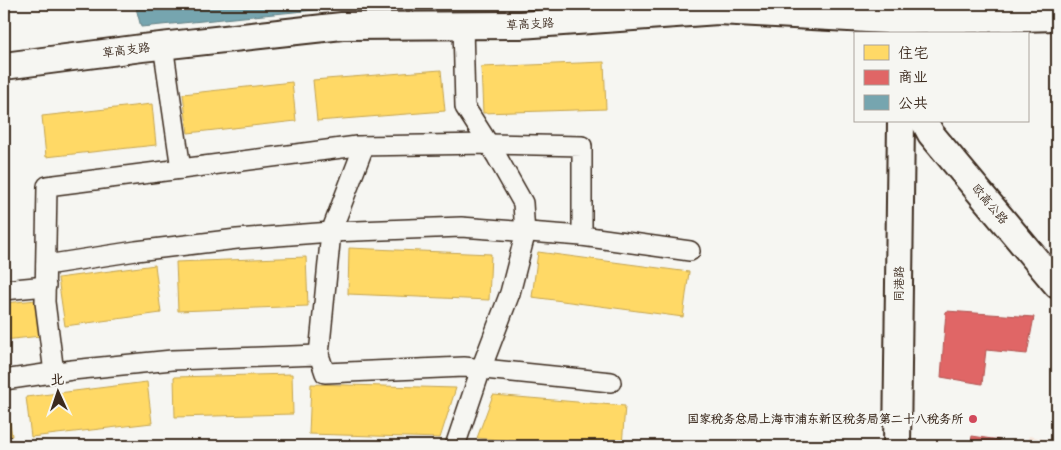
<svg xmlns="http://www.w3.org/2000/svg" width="1061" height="450" font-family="Delius,'LXGW WenKai TC',sans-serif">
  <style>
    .built { fill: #f6e6dc }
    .homes { fill: #ffd966; stroke: #c4a450 }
    .shops { fill: #e06666; stroke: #ae5450 }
    .public { fill: #76a5af; stroke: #648084 }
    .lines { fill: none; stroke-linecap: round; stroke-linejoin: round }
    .street-casing { stroke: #3b2a1e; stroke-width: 22 }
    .secondary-casing { stroke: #3b2a1e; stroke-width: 30 }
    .street { stroke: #f6f6f2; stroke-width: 19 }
    .secondary { stroke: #f6f6f2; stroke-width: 26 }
    .poi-dot { fill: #d1495b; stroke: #f6f6f2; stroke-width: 2 }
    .labels { text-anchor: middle; stroke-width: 5; stroke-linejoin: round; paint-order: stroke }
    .street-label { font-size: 12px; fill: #3b2a1e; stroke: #f6f6f2 }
    .poi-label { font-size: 12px; font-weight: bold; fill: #3b2a1e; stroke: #f6f6f2; text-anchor: end }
  </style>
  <rect width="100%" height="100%" fill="#f6f6f2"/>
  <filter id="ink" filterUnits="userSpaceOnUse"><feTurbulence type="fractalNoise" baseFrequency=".02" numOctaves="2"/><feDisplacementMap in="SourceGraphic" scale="10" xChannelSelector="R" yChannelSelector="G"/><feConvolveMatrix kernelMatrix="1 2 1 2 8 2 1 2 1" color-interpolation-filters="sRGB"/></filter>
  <g filter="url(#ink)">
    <path class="built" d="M1029,436L1057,442V446H1025Z"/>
    <g class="homes">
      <path d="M604,62L606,109L483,113L481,67Z"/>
      <path d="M441,70L445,111L317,121L313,80Z"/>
      <path d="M292,82L296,121L188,133L183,94Z"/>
      <path d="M152,104L156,145L46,157L42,116Z"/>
      <path d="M349,248L491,254L489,300L348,294Z"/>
      <path d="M538,252L689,272L683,317L532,297Z"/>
      <path d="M306,257L308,306L178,311L176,262Z"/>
      <path d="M155,265L161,313L65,326L58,278Z"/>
      <path d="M37,300L41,336L4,340V303Z"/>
      <path d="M292,374L293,414L175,417L174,377Z"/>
      <path d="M147,382L152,423L31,437L26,397Z"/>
      <path d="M311,384L456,388L440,438L309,434Z"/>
      <path d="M493,395L625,406L622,446H572L477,438Z"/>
      <path d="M4,396H6L12,436L4,437Z"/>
    </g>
    <g class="shops">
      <path d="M946,311L1034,317L1027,354L986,350L982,384L941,377Z"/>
      <path d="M972,436L999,440L997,446H970Z"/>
    </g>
    <path class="public" d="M135,4H335V8L141,27Z"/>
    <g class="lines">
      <defs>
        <g id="street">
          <path d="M181,169L357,146L489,144L582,146V236L690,251"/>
          <path d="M46,265L136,251L237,239L331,232L461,227L582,236"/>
          <path d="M4,290L46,286"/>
          <path d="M319,355L331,232L364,146"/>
          <path d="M54,373L45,302L47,186L181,169L163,45"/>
          <path d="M4,380L72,370L172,360L319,355L325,373L464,367L611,382"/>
          <path d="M455,446L481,369L510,293L525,235L523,203L497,157L465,107L463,25"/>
        </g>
        <g id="secondary">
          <path d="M4,66L142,48L342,26L520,25L718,11L904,21L1057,17"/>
          <path d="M924,121L931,134L1057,285"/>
          <path d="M897,446L901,121"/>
        </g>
      </defs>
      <use href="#street" class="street-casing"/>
      <use href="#secondary" class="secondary-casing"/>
      <use href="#street" class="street"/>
      <use href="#secondary" class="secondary"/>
    </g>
  </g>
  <circle class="poi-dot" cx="973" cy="419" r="5"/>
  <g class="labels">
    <g class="street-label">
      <text transform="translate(530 24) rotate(-3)" y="4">草高支路</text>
      <text transform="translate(126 50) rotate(-7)" y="4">草高支路</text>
      <text transform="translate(990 204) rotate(50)" y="4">欧高公路</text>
      <text transform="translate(899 284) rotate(-89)" y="4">同港路</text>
    </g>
    <g class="poi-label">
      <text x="963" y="423">国家税务总局上海市浦东新区税务局第二十八税务所</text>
    </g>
  </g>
  <rect width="1061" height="450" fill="none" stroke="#f6f6f2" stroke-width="20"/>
  <rect x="10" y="10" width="1041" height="430" fill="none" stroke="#3b2a1e" stroke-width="2" filter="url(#ink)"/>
  <rect x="854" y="32" width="175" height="90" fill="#f6f6f2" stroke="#aba49d"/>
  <rect x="864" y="45" width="25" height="15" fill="#ffd966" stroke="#aba49d"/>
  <text x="898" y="58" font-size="15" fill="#3b2a1e">住宅</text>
  <rect x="864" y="70" width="25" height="15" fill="#e06666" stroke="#aba49d"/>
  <text x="898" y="82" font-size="15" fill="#3b2a1e">商业</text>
  <rect x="864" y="95" width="25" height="15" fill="#76a5af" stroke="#aba49d"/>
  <text x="898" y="108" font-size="15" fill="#3b2a1e">公共</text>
  <g transform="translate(58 392) rotate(357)" stroke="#f6f6f2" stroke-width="4" paint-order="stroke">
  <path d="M0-4L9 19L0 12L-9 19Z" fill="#3b2a1e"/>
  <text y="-8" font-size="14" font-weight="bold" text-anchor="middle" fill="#3b2a1e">北</text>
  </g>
</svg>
